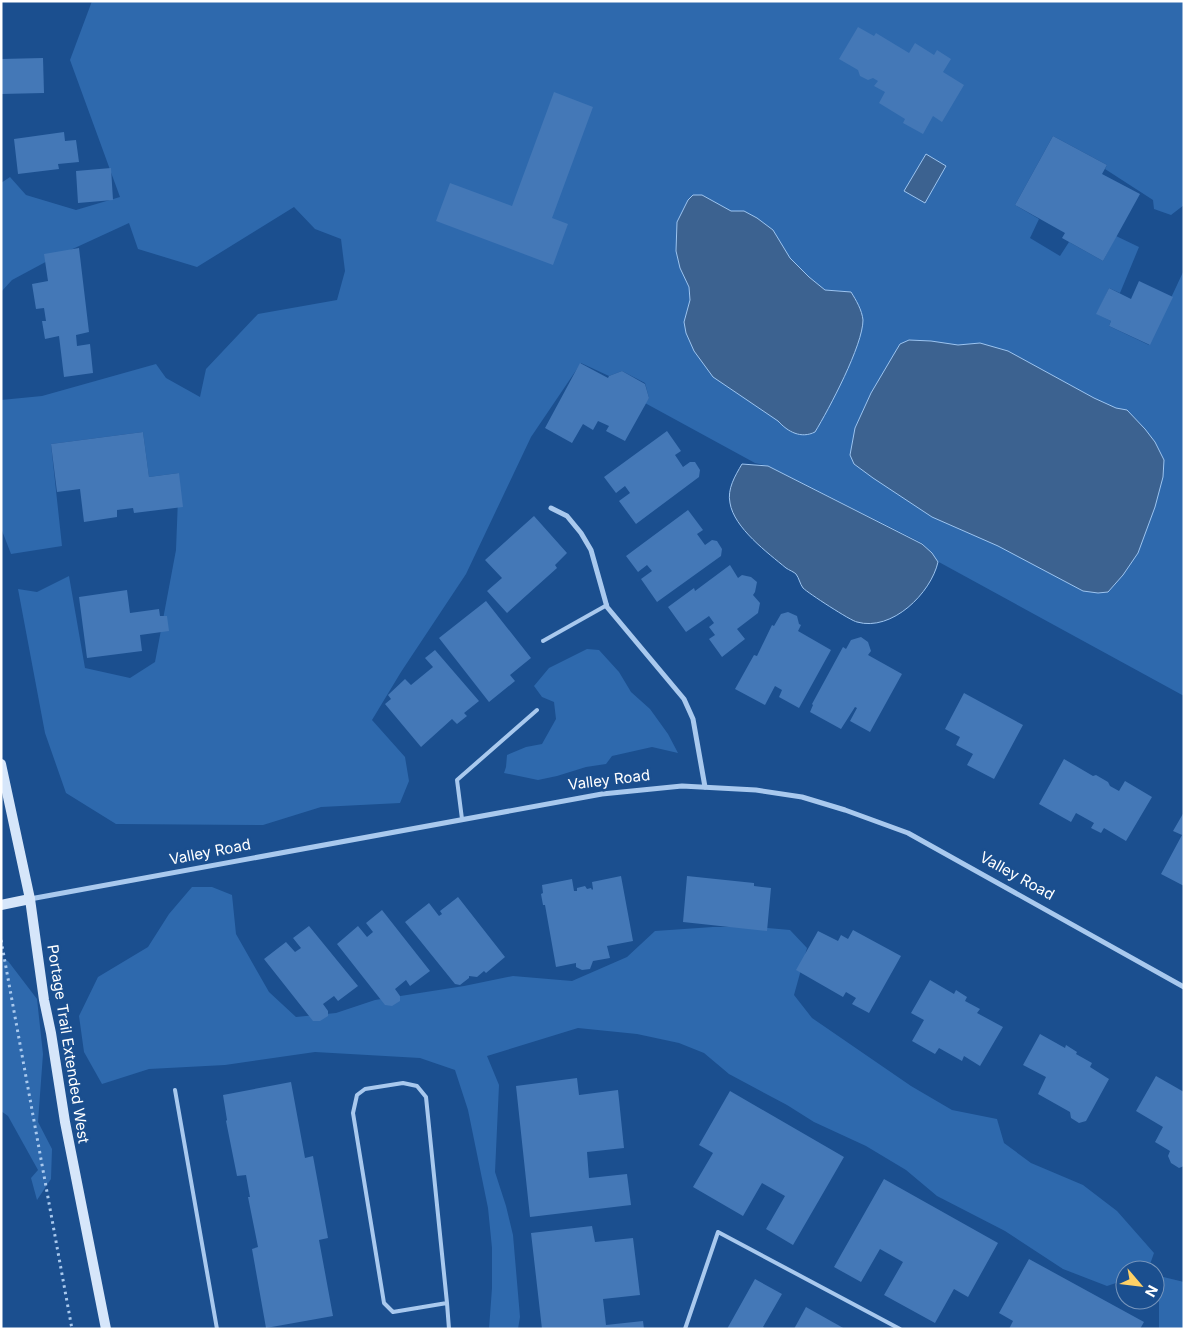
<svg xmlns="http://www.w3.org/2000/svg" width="1185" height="1330" font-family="Inter,sans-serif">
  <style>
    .green { fill: #2e69ad }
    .water { fill: #3c6290; stroke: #9cc4f0 }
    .building { fill: #4478b7 }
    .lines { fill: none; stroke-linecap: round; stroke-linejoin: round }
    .path { stroke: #a9c9ee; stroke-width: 3; stroke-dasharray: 2.5 4; stroke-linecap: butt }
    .lane { stroke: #a9c9ee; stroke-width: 4 }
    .street { stroke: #a9c9ee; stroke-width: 5 }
    .secondary { stroke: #d6e6fa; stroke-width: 10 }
    .labels { text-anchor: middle; stroke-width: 5; stroke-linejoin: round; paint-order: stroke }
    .street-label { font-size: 15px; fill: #fff; stroke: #1b4f8f }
  </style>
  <rect width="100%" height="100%" fill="#1b4f8f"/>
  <g class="green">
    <path d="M92,1H1184V205L1171,215L1154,209L1153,200L1105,169L1107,165L1053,136L1015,205L1039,219L1030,238L1060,256L1069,242L1103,261L1116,236L1139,247L1120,293L1109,288L1097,314L1111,321L1109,326L1149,345L1184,270V696L937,561L922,543L768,466L755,463L645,403L649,398L645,383L622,371L609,376L581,363L531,437L466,574L401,672L372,720L405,757L409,781L400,803L321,807L263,825L116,824L66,793L45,733L18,589L37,592L69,576L85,668L130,678L155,662L176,550L179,473L149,477L143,432L51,444L62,546L11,554L1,528V400L42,396L156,364L166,378L200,397L206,369L258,314L337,300L345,271L341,239L315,229L294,207L197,267L138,249L129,223L53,258L12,280L1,292V183L10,177L26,195L76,210L120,197L70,60Z"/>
    <path d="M587,649L599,650L619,672L631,692L650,709L668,734L678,753L652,747L612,756L606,764L586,767L557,776L538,780L504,773L506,767L507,755L526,747L542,744L556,719L554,702L542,697L534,686L549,668Z"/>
    <path d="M192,887H212L232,895L236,934L269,992L296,1017L336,1013L375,1000L464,986L513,976L572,981L627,957L655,931L713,927H757L790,930L807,948L794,995L812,1018L911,1086L952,1110L997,1119L1004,1143L1031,1163L1083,1185L1117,1211L1154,1253L1148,1270H1125V1280L1107,1286L1063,1269L1005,1231L937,1196L906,1170L866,1146L814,1122L787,1105L729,1074L704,1053L679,1043L637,1034L578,1028L487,1056L499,1085L495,1172L506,1206L513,1235L520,1317L518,1329H489L492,1288V1248L488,1208L468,1110L455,1070L420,1058L315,1052L225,1065L149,1069L102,1084L84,1052L79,1016L98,977L148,947L169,914Z"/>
    <path d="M1,959L8,961L37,999L43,1054L38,1122L52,1149L51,1179L37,1200L31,1178L38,1170L8,1116L1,1111Z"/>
    <path d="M1155,1275L1184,1282V1329H1159V1297L1155,1289Z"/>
  </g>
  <g class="water">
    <path d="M926,154L946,166L925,203L904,191Z"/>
    <path d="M693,195H702L731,211H744L757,218L773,230L790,258L809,277L825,290L851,292C856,300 862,310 863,320C863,345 829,409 815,432C801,439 788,432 778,421L713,377L694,351L686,333L684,322L690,300L689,287L680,268L676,251L677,222L688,200Z"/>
    <path d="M909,340L931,341L958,345L980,343L1008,351L1094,398L1116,408L1127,410L1145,429L1155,442L1164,460L1163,477L1155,507L1138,553L1123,575L1108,592L1098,593L1083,591L998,546L932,517L873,478L854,464L850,455L855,428L871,393L894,354L900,344Z"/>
    <path d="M742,464L768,466L922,544L932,553L938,562C931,593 892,632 857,622C851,621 808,593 803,588C800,584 799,578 796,574C794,572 789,570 786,568C768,553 734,528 730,503C727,489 735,476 742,464Z"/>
  </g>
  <g class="building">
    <path d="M858,27L874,36L876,33L909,53L915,43L934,55L937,50L951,59L943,72L964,85L942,122L933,116L923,134L903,123L905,119L879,103L885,92L874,86L878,81L873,78L868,80L860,76L858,70L839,59Z"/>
    <path d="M43,58L44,93L1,94V59Z"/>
    <path d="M554,92L593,107L552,218L568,224L553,265L436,221L450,183L512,206Z"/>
    <path d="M64,132L65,141L76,140L79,162L58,164L59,169L18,174L14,139Z"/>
    <path d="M1053,136L1107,165L1102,174L1140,194L1103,261L1062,238L1065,233L1015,205Z"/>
    <path d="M111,168L113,200L78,203L76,171Z"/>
    <path d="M79,248L89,332L76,335L77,346L90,344L93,373L64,377L59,336L45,339L42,321H46L44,308L36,309L32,284L48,281L44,254Z"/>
    <path d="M1139,281L1173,297L1150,345L1109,326L1111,321L1096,314L1109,288L1131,299Z"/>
    <path d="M580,363L608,378L609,376L622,371L645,384L649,398L625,441L606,431L609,426L598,421L593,430L583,424L572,443L545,428Z"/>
    <path d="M667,431L681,451L675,455L683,467L690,462H695L700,470L699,477L636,524L619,501L630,493L625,486L616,493L604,477Z"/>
    <path d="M143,432L149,477L179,473L183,507L134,513L133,508L117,510V517L84,522L80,489L57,492L51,444Z"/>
    <path d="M688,510L703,530L697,534L705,545L712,540L717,541L722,549L721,556L657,602L641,579L652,571L647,565L638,572L626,556Z"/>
    <path d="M534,516L567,553L555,565L557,568L507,613L487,591L502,578L485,560Z"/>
    <path d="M730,565L738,578L742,575L751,577L757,582L755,592L753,595L760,603L758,613L737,629L745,639L722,657L709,639L715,635L709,627L714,623L709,616L686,632L668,607L694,588L695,591Z"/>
    <path d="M127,590L130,613L159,609L160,616H167L169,631L140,635L142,651L87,658L79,597Z"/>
    <path d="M486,601L531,658L510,675L515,681L489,702L439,638Z"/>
    <path d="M788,612L797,616L799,624L801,625L798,631L831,650L799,708L779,697L782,690L775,686L765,705L735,689L754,655L757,656L772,625L774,626L781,614Z"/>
    <path d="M861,637L868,642L871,651L868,655L902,674L870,732L850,721L857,708L855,707L841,729L810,712L813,705L812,704L843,647L846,649L851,640Z"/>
    <path d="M435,650L479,701L464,713L467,716L457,724L452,719L421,747L385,704L391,699L388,695L405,679L411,685L433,667L425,658Z"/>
    <path d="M964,693L1023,725L994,779L967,765L973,754L956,745L960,737L945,729Z"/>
    <path d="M1064,759L1093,776L1096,775L1108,782L1110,786L1119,791L1125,781L1152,797L1126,841L1104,828L1101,833L1091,828L1094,823L1076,813L1071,822L1039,804Z"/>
    <path d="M1184,812V886L1161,874L1182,835L1173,831Z"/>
    <path d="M621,876L633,941L607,946L610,958L593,961L590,969L582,970L576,967V963L556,967L545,905H543L541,894L543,893L542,885L572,879L574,891H577V888L585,886L587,889L591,888L592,890L593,889L592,882Z"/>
    <path d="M687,876L754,883V886L771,888L767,931L683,922Z"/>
    <path d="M458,897L505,957L486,973L484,971L477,977L469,976V978L460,985L455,984L405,922L429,903L439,916L442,914L440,911Z"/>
    <path d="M382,910L430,971L410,986L406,980L395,989L400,996V1001L392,1006L385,1005L337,944L358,926L367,937L373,932L366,923Z"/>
    <path d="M309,926L358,986L338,1001L334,996L323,1004L328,1011V1016L320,1021H313L264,959L286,942L295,952L301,948L293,938Z"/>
    <path d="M853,930L901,956L869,1013L852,1004L856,998L846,992L843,997L796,970L818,931L838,941L841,935L848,939Z"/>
    <path d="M930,980L954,994L956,990L967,997L965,1001L980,1009L977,1013L1003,1027L980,1066L964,1056L962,1061L939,1048L935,1054L912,1041L924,1020L911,1013Z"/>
    <path d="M1040,1034L1065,1048L1066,1045L1077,1052L1076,1054L1092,1063L1090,1067L1109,1079L1086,1121L1079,1123L1071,1118L1070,1112L1038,1094L1046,1077L1023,1065Z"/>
    <path d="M1156,1076L1184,1092V1166L1179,1168L1171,1163L1168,1156L1170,1151L1155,1142L1163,1127L1136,1111Z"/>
    <path d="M577,1078L579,1095L618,1090L624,1148L587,1152L589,1178L627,1174L631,1205L530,1217L516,1086Z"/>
    <path d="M291,1082L305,1158L313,1156L328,1238L319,1240L333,1316L266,1328L252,1249L258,1247L248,1197H250L246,1175L237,1176L226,1121L227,1120L223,1095Z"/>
    <path d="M730,1091L844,1157L793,1245L766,1229L785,1196L762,1183L743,1216L693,1187L713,1153L699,1145Z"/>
    <path d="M884,1179L998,1243L968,1297L954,1289L935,1323L884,1295L903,1262L880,1249L861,1282L834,1267Z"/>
    <path d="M592,1226L595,1242L633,1238L640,1295L603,1299L606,1325L643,1321L644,1329H542L531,1233Z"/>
    <path d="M1029,1259L1144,1322L1140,1329H1009L1013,1321L999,1313Z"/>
    <path d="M755,1279L782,1294L763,1327L766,1329H727Z"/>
    <path d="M806,1307L845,1329H794Z"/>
  </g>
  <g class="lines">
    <path class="path" d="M1,940L72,1329"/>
    <g class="lane">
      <path d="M543,641L607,605"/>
      <path d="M462,819L457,780L537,710"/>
      <path d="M175,1090L217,1329"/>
      <path d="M447,1303L393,1312L384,1303L353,1113L357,1095L365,1089L403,1083L417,1086L426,1097L447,1303L449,1329"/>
      <path d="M685,1329L718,1232L900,1329"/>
    </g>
    <g class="street">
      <path d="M551,508L567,516L581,533L591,550L607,607L684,699L693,719L705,787"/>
      <path d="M30,899L602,794L682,786L756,790L802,797L845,810L908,833L1184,987"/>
    </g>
    <g class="secondary">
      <path d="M1,764L30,899L44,1000L51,1033L65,1122L106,1329"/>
      <path d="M1,905L30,899"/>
    </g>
  </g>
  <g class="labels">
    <g class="street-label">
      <text transform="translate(609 780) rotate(-7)" y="5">Valley Road</text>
      <text transform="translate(210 852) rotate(-11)" y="5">Valley Road</text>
      <text transform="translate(1017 876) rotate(29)" y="5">Valley Road</text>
      <text transform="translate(68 1044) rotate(81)" y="5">Portage Trail Extended West</text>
    </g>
  </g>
  <rect width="1185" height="1330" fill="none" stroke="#ffffff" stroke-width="5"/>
  <g transform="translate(1140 1285) rotate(118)"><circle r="24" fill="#1b4f8f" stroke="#7695bc"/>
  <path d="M0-4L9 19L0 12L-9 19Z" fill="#ffd166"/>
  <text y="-8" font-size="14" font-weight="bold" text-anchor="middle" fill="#ffffff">N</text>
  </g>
</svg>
